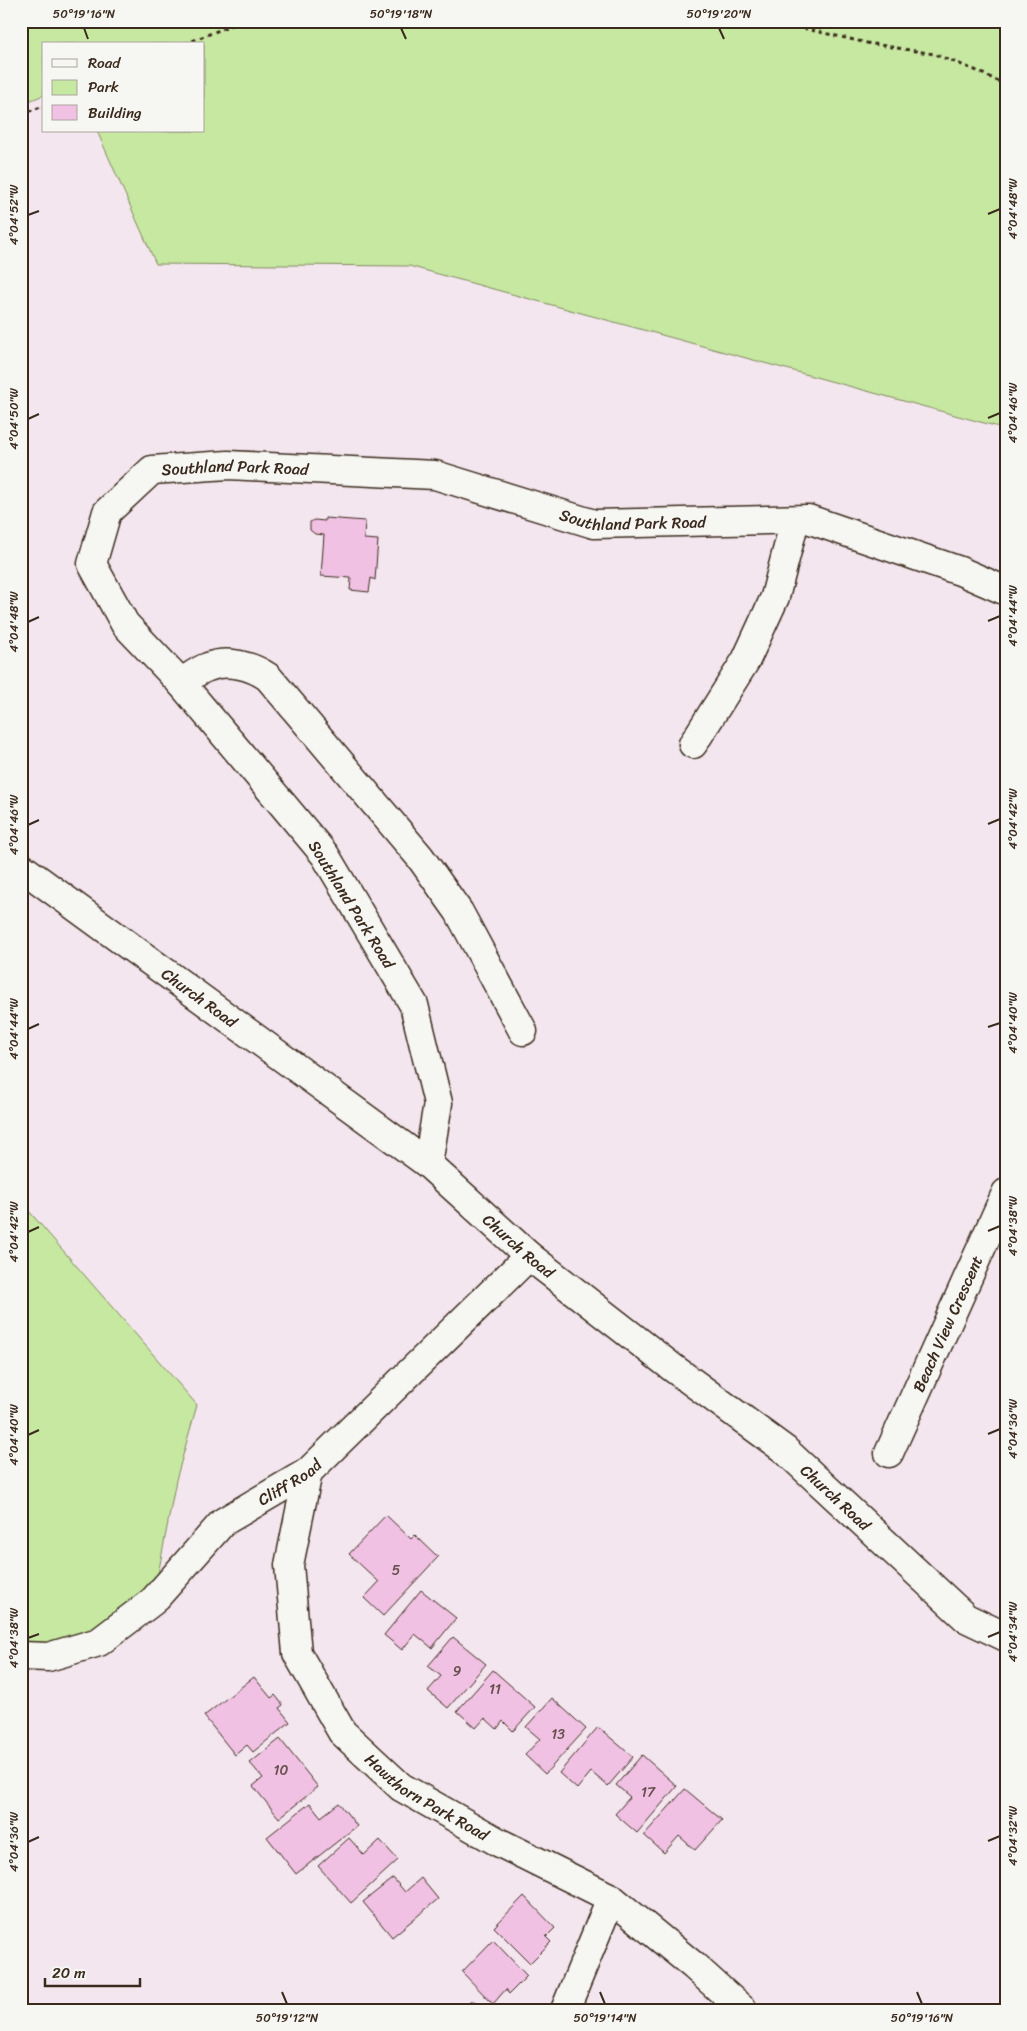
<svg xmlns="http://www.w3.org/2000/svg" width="1027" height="2031" font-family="Sriracha,sans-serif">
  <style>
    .green { fill: #c6e8a1; stroke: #808960 }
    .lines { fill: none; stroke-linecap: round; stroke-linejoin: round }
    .stream { stroke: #6b9594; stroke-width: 10 }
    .building { fill: #f1c1e3; stroke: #3b2a1e }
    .street-casing { stroke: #3b2a1e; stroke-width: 31 }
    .secondary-casing { stroke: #3b2a1e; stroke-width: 31 }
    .path { stroke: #3b2a1e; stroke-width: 3; stroke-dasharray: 4 4; stroke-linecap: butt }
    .street { stroke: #f6f6f2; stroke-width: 28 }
    .secondary { stroke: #f6f6f2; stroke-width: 28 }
    .ticks { fill: none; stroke: #3b2a1e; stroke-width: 2 }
    .labels { text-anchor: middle; stroke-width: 5; stroke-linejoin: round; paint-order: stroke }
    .number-label { font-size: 14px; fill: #68504f }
    .street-label { font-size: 16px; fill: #3b2a1e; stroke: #f6f6f2 }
    .neatline { fill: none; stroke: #3b2a1e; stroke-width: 2 }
    .ticks-label { font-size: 12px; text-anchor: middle; fill: #3b2a1e }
  </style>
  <rect width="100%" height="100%" fill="#f4e6ee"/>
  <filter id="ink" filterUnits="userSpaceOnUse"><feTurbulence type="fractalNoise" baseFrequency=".02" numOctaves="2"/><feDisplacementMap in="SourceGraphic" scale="10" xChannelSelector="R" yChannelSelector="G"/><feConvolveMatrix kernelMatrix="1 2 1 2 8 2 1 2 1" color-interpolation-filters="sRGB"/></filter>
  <g filter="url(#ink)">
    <g class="green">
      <path d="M21,21H1006V429L409,266L156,264L97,131H204V44H44V95L21,104Z"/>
      <path d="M21,1202L197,1405L176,1480L153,1601L99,1642L21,1656Z"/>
    </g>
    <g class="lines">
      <path class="stream" d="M21,912H22"/>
    </g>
    <g class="building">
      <path d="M325,518L365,521L364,539L378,540L375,580L371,578L369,592L350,590L351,578L321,576L324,535L315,534L310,530V522L314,520L325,521Z"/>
      <path d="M386,1515L411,1539L415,1535L438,1557L383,1616L364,1598L379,1582L349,1554Z"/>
      <path d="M421,1590L456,1618L432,1648L415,1634L402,1650L384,1635Z"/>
      <path d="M453,1637L486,1664L448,1708L428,1691L441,1676L428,1666Z"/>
      <path d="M493,1670L535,1707L513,1731L503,1721L497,1729L485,1718L476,1728L457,1711Z"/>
      <path d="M254,1677L271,1698L275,1695L283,1705L279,1708L290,1722L253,1752L247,1745L235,1755L204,1716Z"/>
      <path d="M552,1698L586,1729L545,1774L525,1755L540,1739L526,1727Z"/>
      <path d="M598,1727L633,1757L608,1786L591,1772L577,1789L559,1773Z"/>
      <path d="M280,1739L318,1787L279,1818L253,1786L263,1778L250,1763Z"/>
      <path d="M642,1755L677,1786L637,1833L615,1814L630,1797L616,1785Z"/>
      <path d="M685,1789L722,1820L695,1850L679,1836L664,1853L644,1835Z"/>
      <path d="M310,1803L321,1817L339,1803L357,1826L296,1874L267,1837Z"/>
      <path d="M349,1838L364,1855L380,1840L398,1860L351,1903L318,1866Z"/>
      <path d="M393,1878L405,1892L421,1878L438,1899L392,1937L363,1902Z"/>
      <path d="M524,1896L555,1928L546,1937L551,1942L530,1963L494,1927Z"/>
      <path d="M493,1940L527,1976L509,1994L506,1989L493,2004L462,1972Z"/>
      <path d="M473,2000L483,2010H463Z"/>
    </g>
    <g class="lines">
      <defs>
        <g id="street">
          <path d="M181,683C189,678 198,670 208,667C228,659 252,666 268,677L420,857L459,912L523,1031"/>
          <path d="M693,744L746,660L775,597L795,520"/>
          <path id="s1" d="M428,1164L438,1103L414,1005L325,855L181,683L125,624L92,564L107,512L152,470L228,465L435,475L594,524L808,519L960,571L1006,591"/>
          <path id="s2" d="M889,1453L1006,1193"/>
          <path id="s3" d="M308,1472L289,1565L297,1653L342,1732L401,1787L500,1843L611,1898L694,1966L743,2010"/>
          <path id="s4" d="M21,1656L48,1657L99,1642L153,1601L223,1522L308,1472L529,1256"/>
          <path d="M565,2010L611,1898"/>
        </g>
        <g id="secondary">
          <path id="s5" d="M21,867L428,1164L529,1256L673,1368L785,1450L966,1618L1006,1637"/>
        </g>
      </defs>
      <use href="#street" class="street-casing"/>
      <use href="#secondary" class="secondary-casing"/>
      <g class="path">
        <path d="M772,21L867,43L934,54L975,70L1006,85"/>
        <path d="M185,44L241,21"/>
        <path d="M21,114L44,106"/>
      </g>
      <use href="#street" class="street"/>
      <use href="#secondary" class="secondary"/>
    </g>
  </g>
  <path class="ticks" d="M84,28L88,39M401,28L406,39M719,28L724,39M988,214L1000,209M28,215L39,211M988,418L1000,413M28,419L39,414M988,621L1000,616M28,622L39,617M988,824L1000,819M28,825L39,820M988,1027L1000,1023M28,1029L39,1024M988,1231L1000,1226M28,1232L39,1227M988,1434L1000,1429M28,1435L39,1430M988,1637L1000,1632M28,1638L39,1634M988,1841L1000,1836M28,1842L39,1837M282,1992L287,2004M600,1992L605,2004M917,1992L922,2004"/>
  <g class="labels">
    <g class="number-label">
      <text x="396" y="1575">5</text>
      <text x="457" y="1676">9</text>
      <text x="495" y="1694">11</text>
      <text x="558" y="1739">13</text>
      <text x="281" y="1775">10</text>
      <text x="648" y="1797">17</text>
    </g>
    <g class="street-label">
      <text dy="6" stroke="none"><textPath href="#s1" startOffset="910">Southland Park Road</textPath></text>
      <text dy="6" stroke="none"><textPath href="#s1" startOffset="1315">Southland Park Road</textPath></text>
      <text transform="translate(352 904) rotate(58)" y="6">Southland Park Road</text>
      <text dy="6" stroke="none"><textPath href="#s5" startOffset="221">Church Road</textPath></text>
      <text dy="6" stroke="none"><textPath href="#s5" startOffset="626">Church Road</textPath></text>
      <text dy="6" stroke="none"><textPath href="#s2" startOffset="142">Beach View Crescent</textPath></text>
      <text dy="6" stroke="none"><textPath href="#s4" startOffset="331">Cliff Road</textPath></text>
      <text dy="6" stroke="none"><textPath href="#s5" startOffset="1031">Church Road</textPath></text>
      <text dy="6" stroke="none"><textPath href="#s3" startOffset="382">Hawthorn Park Road</textPath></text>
    </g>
  </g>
  <rect width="1027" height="2031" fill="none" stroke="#f6f6f2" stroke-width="55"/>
  <rect x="42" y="42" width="162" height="90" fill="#f6f6f2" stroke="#aba49d"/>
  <rect x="52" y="59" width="25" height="8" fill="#f6f6f2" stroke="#aba49d"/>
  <text x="88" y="68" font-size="15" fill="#3b2a1e">Road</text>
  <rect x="52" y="80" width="25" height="15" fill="#c6e8a1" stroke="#aba49d"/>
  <text x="88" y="92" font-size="15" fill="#3b2a1e">Park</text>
  <rect x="52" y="105" width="25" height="15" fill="#f1c1e3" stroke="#aba49d"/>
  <text x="88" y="118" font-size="15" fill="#3b2a1e">Building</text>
  <path d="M45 1978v8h95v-8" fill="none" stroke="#3b2a1e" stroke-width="2.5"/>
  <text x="52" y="1978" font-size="15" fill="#3b2a1e" stroke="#f6f6f2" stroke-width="4" paint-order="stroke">20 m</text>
  <rect x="28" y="28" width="972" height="1976" class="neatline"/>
  <g class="ticks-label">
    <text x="84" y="18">50°19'16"N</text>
    <text x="401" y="18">50°19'18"N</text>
    <text x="719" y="18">50°19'20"N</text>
    <text transform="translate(1013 209) rotate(-90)" y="4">4°04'48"W</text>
    <text transform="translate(14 215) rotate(-90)" y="4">4°04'52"W</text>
    <text transform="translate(1013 413) rotate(-90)" y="4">4°04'46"W</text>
    <text transform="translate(14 419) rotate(-90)" y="4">4°04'50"W</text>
    <text transform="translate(1013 616) rotate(-90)" y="4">4°04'44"W</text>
    <text transform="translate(14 622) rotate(-90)" y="4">4°04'48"W</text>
    <text transform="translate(1013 819) rotate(-90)" y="4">4°04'42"W</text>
    <text transform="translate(14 825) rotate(-90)" y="4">4°04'46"W</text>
    <text transform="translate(1013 1023) rotate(-90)" y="4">4°04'40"W</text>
    <text transform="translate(14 1029) rotate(-90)" y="4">4°04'44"W</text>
    <text transform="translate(1013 1226) rotate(-90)" y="4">4°04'38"W</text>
    <text transform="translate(14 1232) rotate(-90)" y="4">4°04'42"W</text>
    <text transform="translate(1013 1429) rotate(-90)" y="4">4°04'36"W</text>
    <text transform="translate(14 1435) rotate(-90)" y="4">4°04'40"W</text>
    <text transform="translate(1013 1632) rotate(-90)" y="4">4°04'34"W</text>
    <text transform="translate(14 1638) rotate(-90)" y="4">4°04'38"W</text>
    <text transform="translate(1013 1836) rotate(-90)" y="4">4°04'32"W</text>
    <text transform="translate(14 1842) rotate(-90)" y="4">4°04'36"W</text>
    <text x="287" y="2022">50°19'12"N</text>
    <text x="605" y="2022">50°19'14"N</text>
    <text x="922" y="2022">50°19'16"N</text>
  </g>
</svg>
